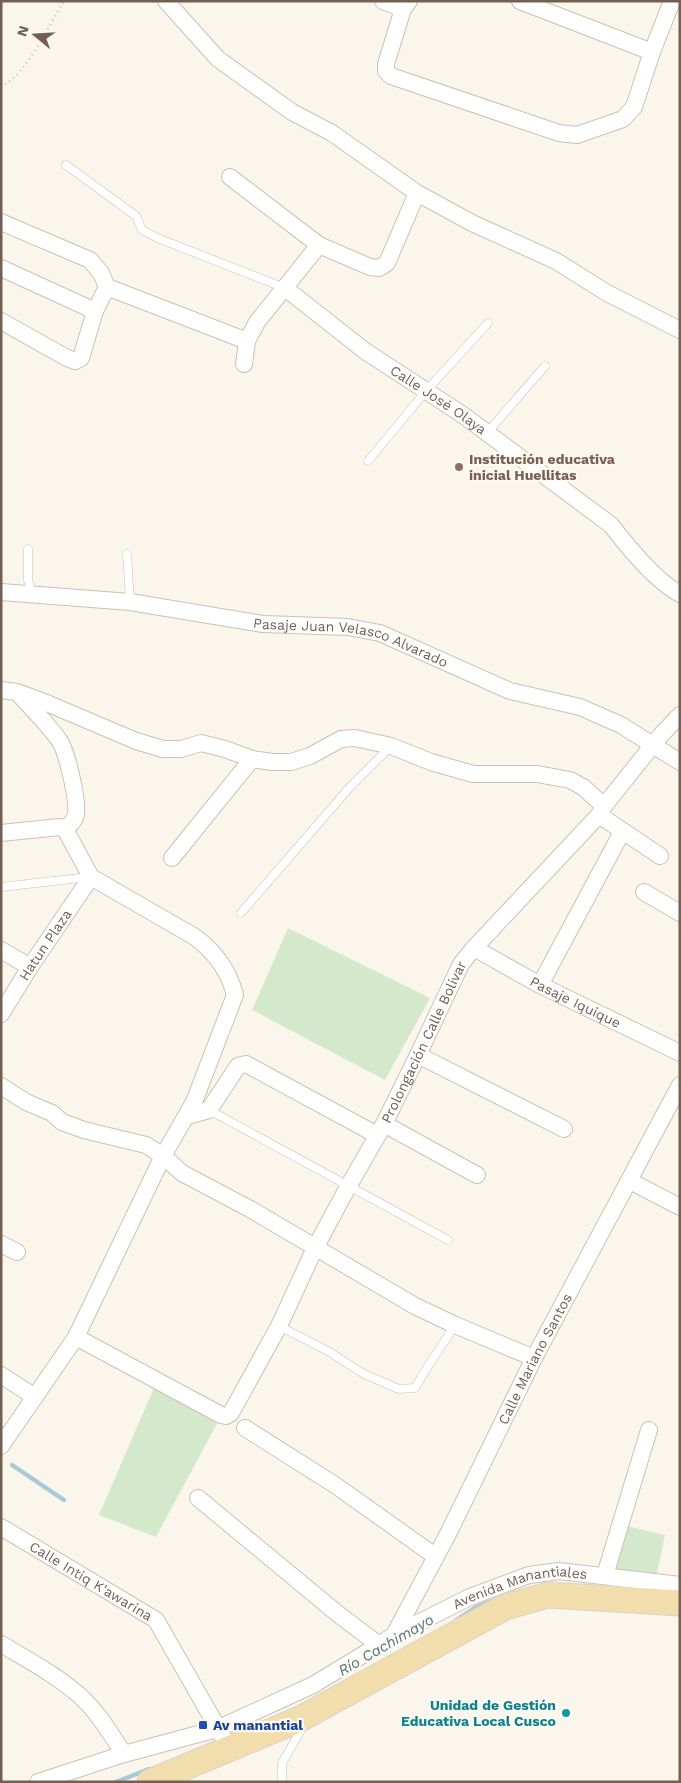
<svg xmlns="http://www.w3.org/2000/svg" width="681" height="1783" font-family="'Work Sans',sans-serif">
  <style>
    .green { fill: #d4e8cb }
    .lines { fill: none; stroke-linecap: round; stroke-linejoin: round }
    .stream { stroke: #a9cad4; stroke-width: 4.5 }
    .lane-casing { stroke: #cdc0b2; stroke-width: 9 }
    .street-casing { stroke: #cdc0b2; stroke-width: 18 }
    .primary-casing { stroke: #d8d2ce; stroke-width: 27 }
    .path { stroke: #d3bda9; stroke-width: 2.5; stroke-dasharray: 1 4; stroke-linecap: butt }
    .lane { stroke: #fff; stroke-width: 8 }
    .street { stroke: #fff; stroke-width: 16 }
    .primary { stroke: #f2deac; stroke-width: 25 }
    .education-dot { fill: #8d6e63; stroke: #fefaf2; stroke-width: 2 }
    .culture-dot { fill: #0f9aa8; stroke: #fefaf2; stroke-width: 2 }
    .transit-dot { fill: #1a4fb4; stroke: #fefaf2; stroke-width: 2 }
    .labels { text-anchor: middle; stroke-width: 4.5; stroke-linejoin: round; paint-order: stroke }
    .street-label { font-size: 14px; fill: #746051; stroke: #fefaf2 }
    .education-label { font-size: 14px; font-weight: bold; fill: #785e54; stroke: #fefaf2; text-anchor: start }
    .culture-label { font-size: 14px; font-weight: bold; fill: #0d838f; stroke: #fefaf2; text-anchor: end }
    .transit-label { font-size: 14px; font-weight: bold; fill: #164399; stroke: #fefaf2; text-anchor: start }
    .water-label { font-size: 15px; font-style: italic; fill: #4c7685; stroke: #fefaf2 }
  </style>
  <rect width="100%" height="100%" fill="#fbf6ec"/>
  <g class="green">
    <path d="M288,928L430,998L385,1080L252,1010Z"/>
    <path d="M156,1383L220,1418L156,1537L99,1515Z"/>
    <path d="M622,1525L665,1535L655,1582L607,1573Z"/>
  </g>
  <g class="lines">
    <g class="stream">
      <path d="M12,1465L64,1500"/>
      <path d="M455,1621L476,1607L492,1601"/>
      <path d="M116,1782L149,1769"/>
    </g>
    <defs>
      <g id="lane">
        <path d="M66,165L136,216L142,230L160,239L285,288"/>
        <path d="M487,433L545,366"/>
        <path d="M368,461L426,391L488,323"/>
        <path d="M28,549V580L32,595"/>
        <path d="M127,554L130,602"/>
        <path d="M1,887L89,877"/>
        <path d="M241,913L350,787L391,746"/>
        <path d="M209,1110L448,1240"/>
        <path d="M279,1326L328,1351L364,1374L399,1389L415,1388L425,1371L455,1325"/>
        <path d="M282,1782V1763L300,1732V1723"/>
      </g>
      <g id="street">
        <path d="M166,1L218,59L292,112L332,133L417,193L472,223L556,261L607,293L680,330"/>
        <path d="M383,1L403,9"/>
        <path d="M409,1L403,9L386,64V71L391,76L559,133L577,135L623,119L634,107L652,52L672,1"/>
        <path d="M520,1L652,52"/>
        <path d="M230,177L319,245"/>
        <path d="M1,222L90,260L101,273L107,287"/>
        <path d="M1,268L95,311"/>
        <path id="s1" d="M285,288L365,351L463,415L611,525C627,546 657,582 680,594"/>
        <path d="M1,321L67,358L75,361L81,358L95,311L107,287L247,341"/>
        <path d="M244,364L247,341L257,322L319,245L370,267L379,268L387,263L417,193"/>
        <path id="s2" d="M1,592L130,602L263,624L348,627L380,633L510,691L580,707L621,725L680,762"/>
        <path d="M1,690L17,692L49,704L136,741L163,749H181L201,743L225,749L252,759L272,762H291L310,756L341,739L355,738L391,746L431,762L473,774H537L570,780L583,787L604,806"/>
        <path d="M18,693C31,708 47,723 59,740C67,751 78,800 76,814C75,821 70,825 65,829"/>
        <path d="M599,815L660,856"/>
        <path d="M1,833L60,827L65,829L91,877L195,937C215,952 229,971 235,995L194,1102L163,1156L76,1337L1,1446"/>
        <path d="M172,858L252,759"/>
        <path d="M644,892L680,913"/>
        <path id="s3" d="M474,948L540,985L680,1053"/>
        <path d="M1,950L30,967"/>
        <path d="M540,985L622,832"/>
        <path id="s4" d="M1,1014L30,967L91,877"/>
        <path d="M418,1055L564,1129"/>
        <path d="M1,1086L26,1102L52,1113L62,1122L84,1130L146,1145L163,1156L182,1173L250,1209L415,1306L455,1325L534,1358"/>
        <path d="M187,1116L209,1110L238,1066L246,1064L377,1135"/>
        <path d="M384,1124L477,1175"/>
        <path d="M630,1181L680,1207"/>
        <path d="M1,1244L17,1252"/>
        <path id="s5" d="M76,1337L221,1415L226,1416L231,1413L279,1326L315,1248L348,1187L384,1124L418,1055L461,964L474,948L599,815L604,806L660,736L680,715"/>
        <path d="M1,1375L35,1397"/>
        <path d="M245,1428L335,1485L435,1556"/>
        <path d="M198,1498L338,1614L379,1645"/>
        <path id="s6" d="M1,1527L156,1620L223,1737"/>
        <path d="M605,1575L649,1430"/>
        <path id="s7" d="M394,1635L448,1534L534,1358L680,1085"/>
        <path d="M1,1644C28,1660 56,1675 79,1695C98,1712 110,1733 124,1754"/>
        <path id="s8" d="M38,1782L124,1754L217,1729L313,1685L379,1645L394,1635L470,1597L529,1575L559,1571L680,1585"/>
      </g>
      <path id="primary" d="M150,1782L300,1719L505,1607L548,1595L680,1603"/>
    </defs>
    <use href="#lane" class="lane-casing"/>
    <use href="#street" class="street-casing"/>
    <use href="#primary" class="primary-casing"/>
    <path class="path" d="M1,87C27,74 48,26 64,1"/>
    <use href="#lane" class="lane"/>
    <use href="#street" class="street"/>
    <use href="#primary" class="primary"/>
  </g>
  <circle class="education-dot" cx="459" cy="467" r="5"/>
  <circle class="culture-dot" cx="566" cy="1713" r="5"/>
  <rect class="transit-dot" x="198" y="1720" width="10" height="10" rx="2.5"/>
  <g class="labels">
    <g class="street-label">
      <text dy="5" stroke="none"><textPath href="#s1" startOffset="190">Calle José Olaya</textPath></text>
      <text dy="5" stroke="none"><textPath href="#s2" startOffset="355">Pasaje Juan Velasco Alvarado</textPath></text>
      <text dy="5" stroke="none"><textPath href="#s4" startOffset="82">Hatun Plaza</textPath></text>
      <text dy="5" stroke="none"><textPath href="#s3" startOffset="115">Pasaje Iquique</textPath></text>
      <text dy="5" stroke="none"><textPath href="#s5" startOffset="594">Prolongación Calle Bolivar</textPath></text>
      <text dy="5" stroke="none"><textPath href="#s7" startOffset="310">Calle Mariano Santos</textPath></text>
      <text dy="5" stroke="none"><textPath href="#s6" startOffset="105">Calle Intiq K'awarina</textPath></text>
      <text dy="5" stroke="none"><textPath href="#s8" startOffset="524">Avenida Manantiales</textPath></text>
    </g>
    <g class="education-label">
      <text x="469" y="464">Institución educativa<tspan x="469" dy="16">inicial Huellitas</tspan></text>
    </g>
    <g class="culture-label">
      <text x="556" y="1710">Unidad de Gestión<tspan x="556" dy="16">Educativa Local Cusco</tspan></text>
    </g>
    <g class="transit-label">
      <text x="213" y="1730">Av manantial</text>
    </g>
    <g class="water-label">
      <text transform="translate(386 1645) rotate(-30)" y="5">Río Cachimayo</text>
    </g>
  </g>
  <rect width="681" height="1783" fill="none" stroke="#746051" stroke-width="5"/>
  <g transform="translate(35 35) rotate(288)" stroke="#fefaf2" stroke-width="4" paint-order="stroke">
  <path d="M0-4L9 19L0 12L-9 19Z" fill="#746051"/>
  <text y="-8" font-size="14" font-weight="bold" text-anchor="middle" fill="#746051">N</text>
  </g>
</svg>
